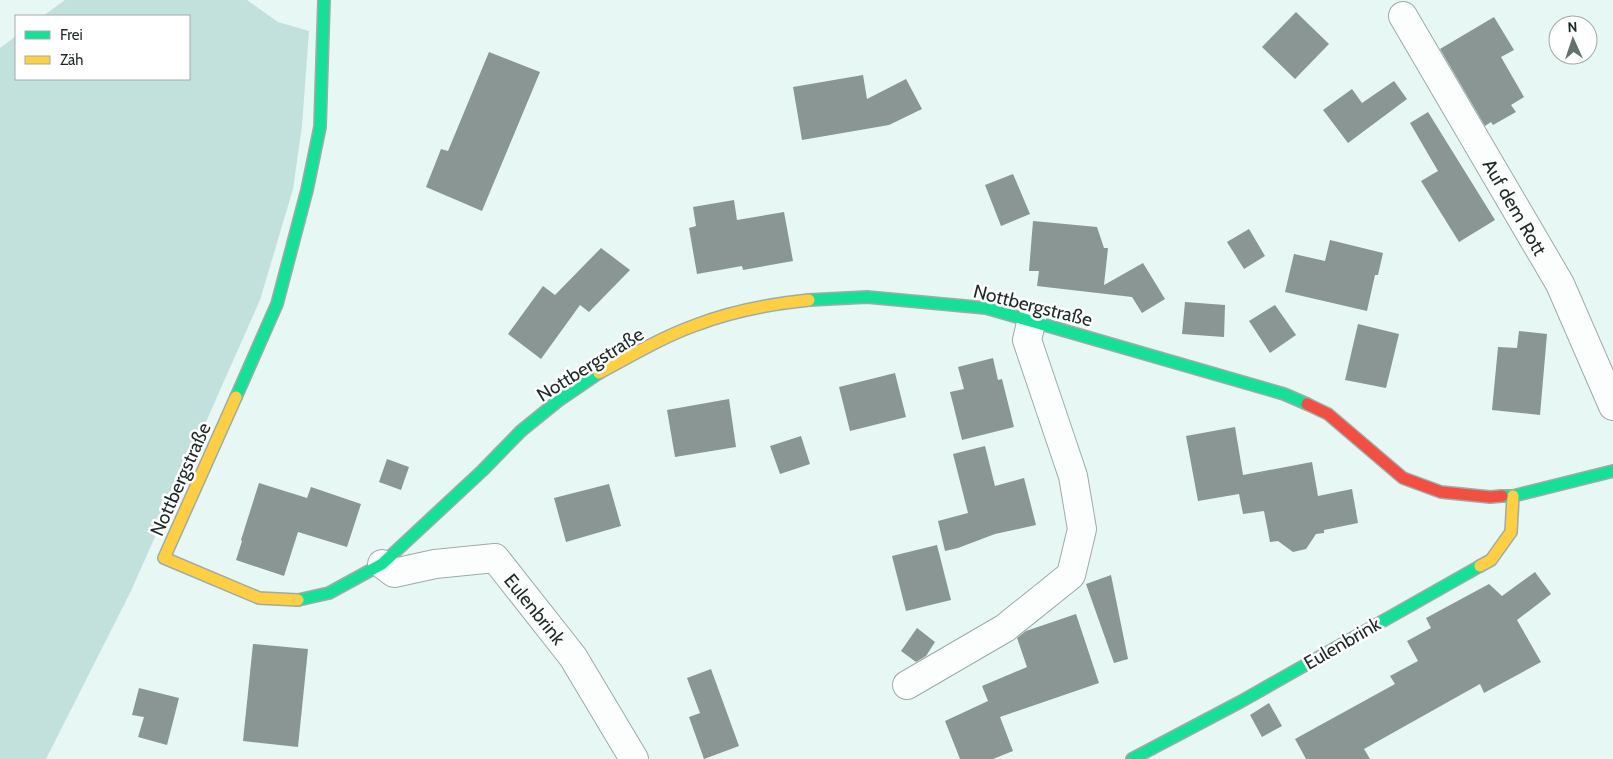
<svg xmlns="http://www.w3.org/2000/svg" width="1613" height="759" font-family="Cabin,sans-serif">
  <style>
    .forest { fill: #c2e1dc }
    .building { fill: #899694 }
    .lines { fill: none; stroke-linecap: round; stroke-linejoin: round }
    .street-casing { stroke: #9eaba9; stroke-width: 30 }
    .fast-casing { stroke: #9eaba9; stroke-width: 14 }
    .slow-casing { stroke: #9eaba9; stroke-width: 14 }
    .jam-casing { stroke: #9eaba9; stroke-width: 14 }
    .street { stroke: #fbfefd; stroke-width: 28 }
    .fast { stroke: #16e098; stroke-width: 11 }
    .slow { stroke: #ffcf43; stroke-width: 11 }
    .jam { stroke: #f24e42; stroke-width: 11 }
    .labels { text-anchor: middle; stroke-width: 5; stroke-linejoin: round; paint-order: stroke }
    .street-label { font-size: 19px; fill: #1e2a28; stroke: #fff }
  </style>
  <rect width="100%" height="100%" fill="#e6f7f4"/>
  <path class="forest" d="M65,0H247L278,22L309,31L302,126L293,189L260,300L131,591L46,759H0V48L16,36V79H189V16H43Z"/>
  <g class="building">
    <path d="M1296,12L1329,44L1295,79L1262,47Z"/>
    <path d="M1494,17L1514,50L1501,57L1524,97L1511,105L1516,112L1493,125L1491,122L1485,126L1440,49Z"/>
    <path d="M489,52L540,72L482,211L426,187L441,149L448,151Z"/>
    <path d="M863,75L867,99L906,79L922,109L889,125L802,140L793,87Z"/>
    <path d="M1394,81L1407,99L1348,143L1323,110L1352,89L1362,103Z"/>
    <path d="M1428,112L1495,220L1459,242L1421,181L1438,171L1410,123Z"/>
    <path d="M1013,174L1030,214L1001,226L985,185Z"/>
    <path d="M734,200L737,220L784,212L793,261L743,270L742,266L697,274L689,228L696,226L693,207Z"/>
    <path d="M1033,221L1097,227L1104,248H1108L1104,285L1143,263L1165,299L1142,313L1132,297L1037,286L1039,271H1029Z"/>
    <path d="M1249,229L1265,256L1244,269L1227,242Z"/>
    <path d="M1330,240L1383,253L1378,275H1375L1367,311L1285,292L1294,254L1325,261Z"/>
    <path d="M601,248L630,270L589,312L580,305L541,359L508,334L543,286L555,295Z"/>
    <path d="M1185,302L1225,305L1224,337L1182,334Z"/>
    <path d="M1275,305L1296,335L1270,353L1249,321Z"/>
    <path d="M1358,324L1399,334L1386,388L1345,380Z"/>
    <path d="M1519,331L1547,334L1540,415L1492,410L1498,347L1517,348Z"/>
    <path d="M993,358L998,380L1002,379L1014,427L962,440L950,392L964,389L958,367Z"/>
    <path d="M895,373L906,417L850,431L839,387Z"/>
    <path d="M729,399L736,447L675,457L667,410Z"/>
    <path d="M1235,427L1243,475L1312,462L1318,496L1352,489L1358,523L1324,530V533L1316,534L1306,549L1293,552L1278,541L1270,542L1264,511L1243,514L1239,494L1198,501L1186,436Z"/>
    <path d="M801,436L810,464L780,474L770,446Z"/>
    <path d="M985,446L995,486L1024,478L1036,525L995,534L958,548L945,551L938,521L968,513L953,454Z"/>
    <path d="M387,459L409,467L401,490L379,482Z"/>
    <path d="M259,483L307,498L311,487L361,504L347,547L298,532L284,576L236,560L242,541L241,540Z"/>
    <path d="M609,484L621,526L566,542L554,498Z"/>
    <path d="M937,545L951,600L906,611L892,556Z"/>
    <path d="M1535,572L1551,594L1517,620L1541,662L1484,693L1480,684L1364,749L1370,759H1306L1295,739L1395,684L1390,676L1418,661L1407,641L1431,628L1426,618L1489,584L1502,596Z"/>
    <path d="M1111,575L1128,659L1114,663L1086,584Z"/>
    <path d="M1076,614L1099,683L1000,717L1013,751L993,759H960L945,721L988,701L982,686L1027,667L1017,638L1026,631Z"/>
    <path d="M917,628L935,642L926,656L916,662L901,651Z"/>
    <path d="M253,644L308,649L298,747L243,741Z"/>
    <path d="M711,669L739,746L704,759L689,717L700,713L687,678Z"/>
    <path d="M139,688L179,698L167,745L138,737L144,717L132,715Z"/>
    <path d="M1269,703L1282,726L1262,737L1250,715Z"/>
  </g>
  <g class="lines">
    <defs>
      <g id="street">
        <path d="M1403,16L1560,284L1613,406"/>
        <path d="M382,564L394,573L435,564L495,558L573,657L634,759"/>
        <path d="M907,685L1005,628L1071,575L1082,529L1073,476L1027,340L1032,319"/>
      </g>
      <g id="fast">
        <path d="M809,300L867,297L986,308L1284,394L1307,404"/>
        <path d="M236,397L277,304L307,190L320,127L324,0"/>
        <path d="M1502,496H1513L1613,471"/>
        <path d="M298,600L329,593L382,564L483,470L521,431L558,401L599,373"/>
        <path d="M1132,759L1240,702L1480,566"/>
      </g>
      <g id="slow">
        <path d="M599,373C631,356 662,337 696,325C732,311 770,304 809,300"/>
        <path d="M236,397L164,558L259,598L298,600"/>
        <path d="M1480,566L1491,560L1511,532L1513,496"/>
      </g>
      <path id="jam" d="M1307,404L1328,414L1403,478L1441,492L1490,497L1502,496"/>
    </defs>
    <use href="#street" class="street-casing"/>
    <use href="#fast" class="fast-casing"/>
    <use href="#slow" class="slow-casing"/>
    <use href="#jam" class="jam-casing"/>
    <use href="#street" class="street"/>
    <use href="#fast" class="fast"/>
    <use href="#slow" class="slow"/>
    <use href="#jam" class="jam"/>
  </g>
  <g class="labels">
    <g class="street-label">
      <text transform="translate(1515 207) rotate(60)" y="7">Auf dem Rott</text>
      <text transform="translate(1033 305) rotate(14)" y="7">Nottbergstraße</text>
      <text transform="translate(590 364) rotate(-32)" y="7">Nottbergstraße</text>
      <text transform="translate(180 479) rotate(-66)" y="7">Nottbergstraße</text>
      <text transform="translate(535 609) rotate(51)" y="7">Eulenbrink</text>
      <text transform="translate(1342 643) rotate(-30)" y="7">Eulenbrink</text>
    </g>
  </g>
  <rect x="15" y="15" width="175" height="65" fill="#ffffff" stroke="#a5aaa9"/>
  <rect x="25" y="31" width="25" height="8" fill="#16e098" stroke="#a5aaa9"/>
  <text x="60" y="40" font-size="15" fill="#1e2a28">Frei</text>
  <rect x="25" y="56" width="25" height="8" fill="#ffcf43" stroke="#a5aaa9"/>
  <text x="60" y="65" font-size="15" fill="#1e2a28">Zäh</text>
  <g transform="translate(1573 40) rotate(357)"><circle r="24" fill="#ffffff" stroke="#a5aaa9"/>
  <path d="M0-4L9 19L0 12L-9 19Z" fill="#64726f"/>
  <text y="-8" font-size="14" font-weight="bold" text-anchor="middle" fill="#1e2a28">N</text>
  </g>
</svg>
